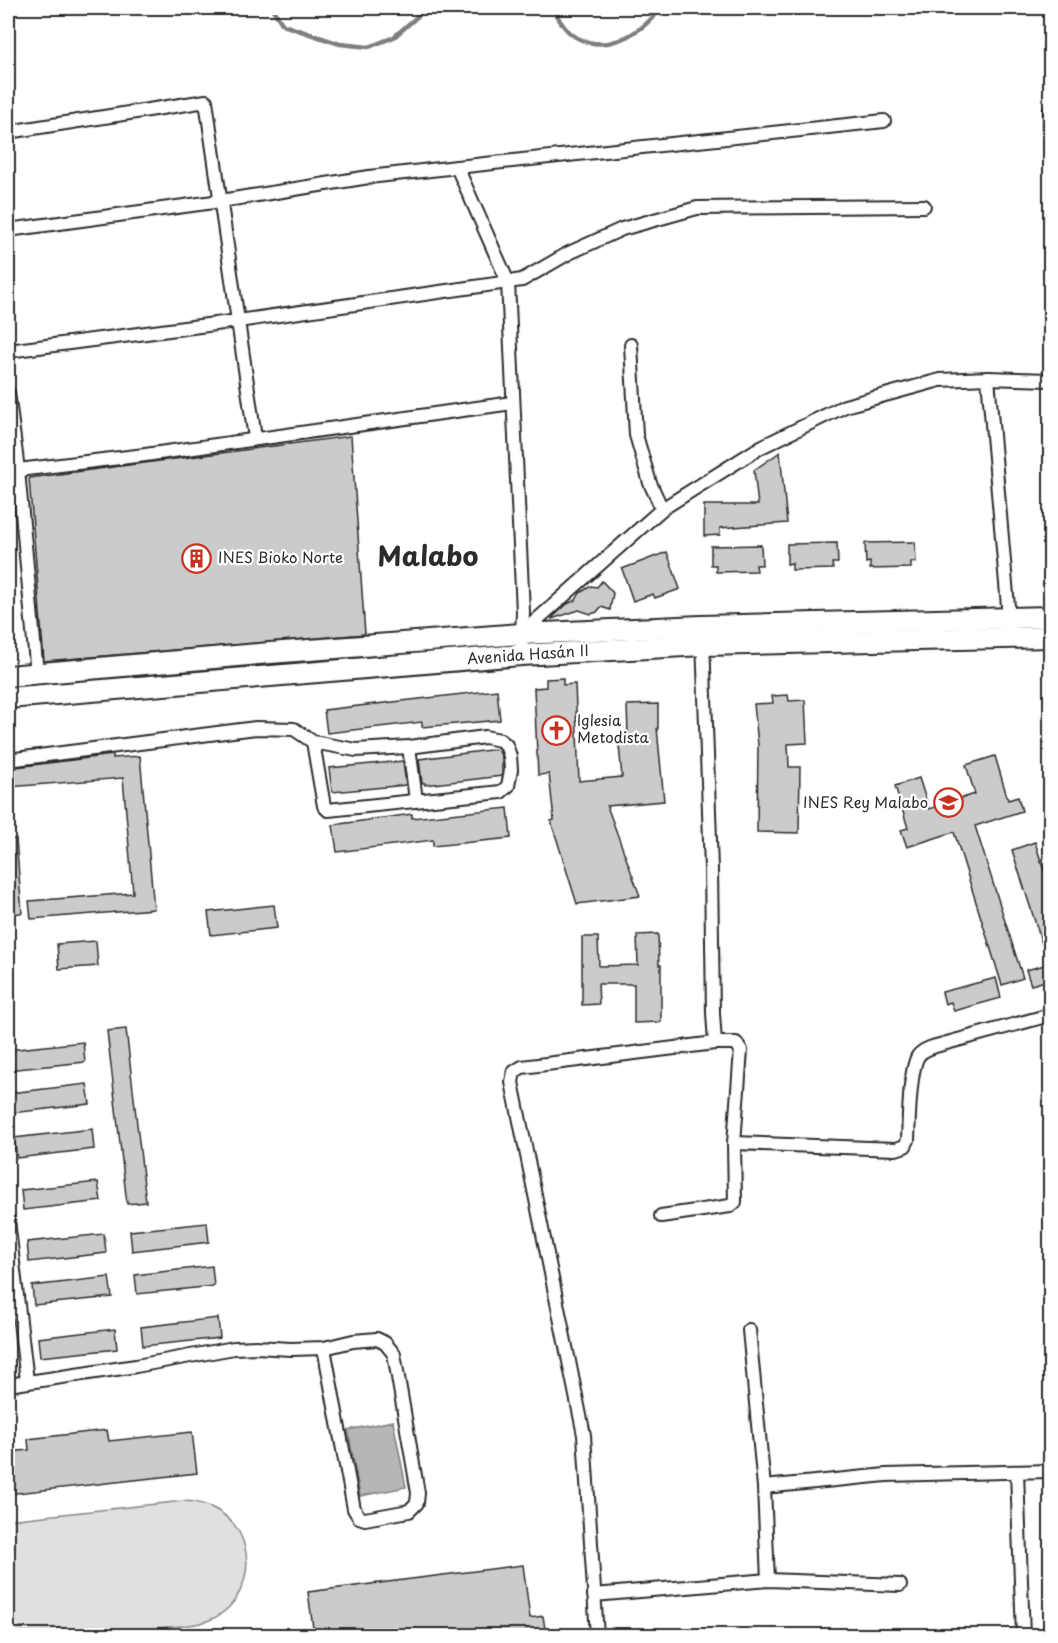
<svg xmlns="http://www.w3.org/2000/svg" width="1058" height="1643" font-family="'Playpen Sans',sans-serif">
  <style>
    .green { fill: #e0e0e0; stroke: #868686; stroke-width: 1.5 }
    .water { fill: #b6b6b6; stroke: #7e7e7e; stroke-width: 1.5 }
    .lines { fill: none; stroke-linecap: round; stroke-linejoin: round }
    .stream { stroke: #7e7e7e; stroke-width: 4.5 }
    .building { fill: #cbcbcb; stroke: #2b2b2b; stroke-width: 1.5 }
    .street-casing { stroke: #2b2b2b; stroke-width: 16 }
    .primary-casing { stroke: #2b2b2b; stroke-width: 24 }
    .street { stroke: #fff; stroke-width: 12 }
    .primary { stroke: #fff; stroke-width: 20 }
    .labels { text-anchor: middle; stroke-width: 4.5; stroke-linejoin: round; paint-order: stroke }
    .poi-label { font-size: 15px; fill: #2b2b2b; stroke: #fff; text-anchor: start }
    .street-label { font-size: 15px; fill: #2b2b2b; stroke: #fff }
    .town-label { font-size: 27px; font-weight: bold; fill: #2b2b2b; stroke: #fff }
  </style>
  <rect width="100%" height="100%" fill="#fff"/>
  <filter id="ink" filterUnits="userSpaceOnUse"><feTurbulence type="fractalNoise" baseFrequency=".0167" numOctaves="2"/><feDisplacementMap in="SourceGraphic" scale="12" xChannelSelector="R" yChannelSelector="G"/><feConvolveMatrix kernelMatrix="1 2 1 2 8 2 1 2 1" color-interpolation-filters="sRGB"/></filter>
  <g filter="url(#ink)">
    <path class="green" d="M184,1501C207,1502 229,1513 240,1534C256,1567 242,1608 207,1621C192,1627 173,1626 157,1628C135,1630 112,1634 90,1635C62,1637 35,1636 8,1635V1520Z"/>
    <path class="water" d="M393,1421L406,1487L360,1496L348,1430Z"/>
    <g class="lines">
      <g class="stream">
        <path d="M272,8L283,25L340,44L369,47L394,37L427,8"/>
        <path d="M554,8C568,47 605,53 638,30C647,25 654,15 662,8"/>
      </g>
    </g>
    <g class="building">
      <path d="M351,436L365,634L44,661L29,478Z"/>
      <path d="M780,452L787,523L720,528V535L704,536V505H758L754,470Z"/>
      <path d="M915,542L916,562H911V568L870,569V562L866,563L865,543Z"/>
      <path d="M837,543L838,563H832L833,569L792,570V563L787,564V544Z"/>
      <path d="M761,545L762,565H756L757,571L716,572V565H711V546Z"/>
      <path d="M667,552L680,589L655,598L653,594L633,601L622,569Z"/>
      <path d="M602,581L613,593L610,610L601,607L597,612L591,614L579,610L552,619V618L567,604L576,600L580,593L591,586L597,587Z"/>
      <path d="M563,678V685L575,684L579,781L622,777L618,735L628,734L627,705L658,704V728H657L664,801L607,806L640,896L577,904L551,821L554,820L549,774L538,775L534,688L546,687V679Z"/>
      <path d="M497,690L500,720L422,727V722L327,733L324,710Z"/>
      <path d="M788,695L789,701L805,700L807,743L788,744L789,767H800L799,833L757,832L758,745L754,704L773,703L772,696Z"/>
      <path d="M498,749L502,758V776L425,785V783H422L419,759Z"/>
      <path d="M113,755V758L140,756L154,909L31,919L29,901L133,893L123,778L8,787V768Z"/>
      <path d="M995,756L1008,800L1018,797L1022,811L975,826L1023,978L1002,985L954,832L907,847L901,830L908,828L895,786L919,778L929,809L975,794L966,765Z"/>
      <path d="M403,761L406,785L332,792L329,768Z"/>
      <path d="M508,808L511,838L433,846V840L337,852L333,825L412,814V818Z"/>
      <path d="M8,839H16L22,913L8,914Z"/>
      <path d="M1035,842L1050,890V961L1048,962L1012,850Z"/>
      <path d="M274,905L277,928L211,935L208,912Z"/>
      <path d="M658,934L659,965H661V1022L634,1023V984H598L599,1004L582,1005V937H598L599,966L638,965L637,935Z"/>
      <path d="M96,941L98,966L59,969L57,944Z"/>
      <path d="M1045,965L1049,980L1031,985L1026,970Z"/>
      <path d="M996,978L1001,998L954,1011L951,1002L945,1004L942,992Z"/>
      <path d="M126,1029L146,1202L127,1204L107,1031Z"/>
      <path d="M83,1042L85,1062L8,1070V1050Z"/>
      <path d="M87,1084L90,1104L12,1113L10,1093Z"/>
      <path d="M92,1129L94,1149L17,1158L14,1138Z"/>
      <path d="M98,1182L101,1201L23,1210L21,1190Z"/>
      <path d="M207,1223L209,1242L132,1251L130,1231Z"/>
      <path d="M104,1234L106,1253L29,1262L27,1242Z"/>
      <path d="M212,1266L214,1286L137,1294L135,1275Z"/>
      <path d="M109,1277L112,1297L34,1305L32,1286Z"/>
      <path d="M218,1318L220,1338L143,1346L141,1327Z"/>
      <path d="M115,1329L117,1349L40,1357L38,1338Z"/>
      <path d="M107,1430L109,1441L192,1432L197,1473L8,1494V1452L29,1450L28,1439Z"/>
      <path d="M523,1565L530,1618L543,1616L546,1635H314L308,1592Z"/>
    </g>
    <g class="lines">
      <defs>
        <g id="street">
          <path d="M1050,111V131"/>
          <path d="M8,132L206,101L255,438"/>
          <path d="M457,167L884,121"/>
          <path d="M8,230L221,201L369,177L457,167L508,282L523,612L521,655"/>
          <path d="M631,345L636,435L650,483L662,509"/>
          <path d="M8,351L238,321L522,280L569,253L622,229L697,208L924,206"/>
          <path d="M988,378L1009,618"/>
          <path d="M8,392L18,470L37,674"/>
          <path d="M18,470L145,455L512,403"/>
          <path d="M522,633L662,509L761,447L845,406L940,380L988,378L1050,380"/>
          <path d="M703,639L711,869L713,1013L715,1043"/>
          <path d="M409,747L416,800"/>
          <path d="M8,760L256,728L294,729L313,742L356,750L409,747L485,737L500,740L506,745L510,756L511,770L508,786L501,792L328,810L324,806L313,742"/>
          <path d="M734,1143L896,1149L905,1146L908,1140C909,1120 909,1072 918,1056C923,1049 935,1046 943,1044L1050,1015"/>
          <path d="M8,1220L27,1381"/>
          <path d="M749,1330L764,1487L768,1580"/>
          <path d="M8,1385L136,1366L234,1348L256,1347L291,1349L324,1348L353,1341L377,1339L385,1343L394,1354L418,1493L417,1503L409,1511L365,1519L359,1517L354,1509L324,1348"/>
          <path d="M1017,1472L1023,1636"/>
          <path d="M764,1487L886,1475L1050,1471"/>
          <path d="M594,1595L768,1580L900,1585"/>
          <path d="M597,1636L584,1435L512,1082L514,1072L522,1067L715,1043H736L741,1050L734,1143L735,1202L730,1206L661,1216"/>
        </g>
        <g id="primary">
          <path d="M8,676L270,653L521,634L701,626L1050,617"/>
          <path d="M8,698L521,655L703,645L1050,637"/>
        </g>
      </defs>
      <use href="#street" class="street-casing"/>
      <use href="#primary" class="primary-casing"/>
      <use href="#street" class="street"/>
      <use href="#primary" class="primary"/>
    </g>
  </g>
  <defs>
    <symbol id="building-ring" viewBox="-11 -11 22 22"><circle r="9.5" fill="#fff" stroke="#c8321e" stroke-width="1.5"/><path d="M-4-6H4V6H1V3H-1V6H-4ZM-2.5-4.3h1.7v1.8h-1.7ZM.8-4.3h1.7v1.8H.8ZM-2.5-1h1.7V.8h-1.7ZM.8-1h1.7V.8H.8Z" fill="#c8321e"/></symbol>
    <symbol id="church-ring" viewBox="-11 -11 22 22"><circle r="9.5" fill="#fff" stroke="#c8321e" stroke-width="1.5"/><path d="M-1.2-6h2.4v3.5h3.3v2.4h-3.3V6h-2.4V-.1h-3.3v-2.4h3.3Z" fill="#c8321e"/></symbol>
    <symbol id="university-ring" viewBox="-11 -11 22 22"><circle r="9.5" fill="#fff" stroke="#c8321e" stroke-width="1.5"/><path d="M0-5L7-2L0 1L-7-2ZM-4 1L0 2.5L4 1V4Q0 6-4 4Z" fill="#c8321e"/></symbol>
  </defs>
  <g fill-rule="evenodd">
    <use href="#building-ring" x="180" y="542" width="33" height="33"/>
    <use href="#church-ring" x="540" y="714" width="33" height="33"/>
    <use href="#university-ring" x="932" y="786" width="33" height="33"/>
  </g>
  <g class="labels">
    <g class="poi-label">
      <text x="218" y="563">INES Bioko Norte</text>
      <text x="577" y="726">Iglesia<tspan x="577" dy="17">Metodista</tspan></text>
      <text x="928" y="808" text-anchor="end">INES Rey Malabo</text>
    </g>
    <g class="street-label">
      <text transform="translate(528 655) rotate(-4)" y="5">Avenida Hasán II</text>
    </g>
    <g class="town-label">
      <text x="428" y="566">Malabo</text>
    </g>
  </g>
  <rect width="1058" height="1643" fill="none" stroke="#fff" stroke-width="30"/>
  <rect x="15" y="15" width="1028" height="1613" fill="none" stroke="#2b2b2b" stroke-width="2" filter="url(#ink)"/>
</svg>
